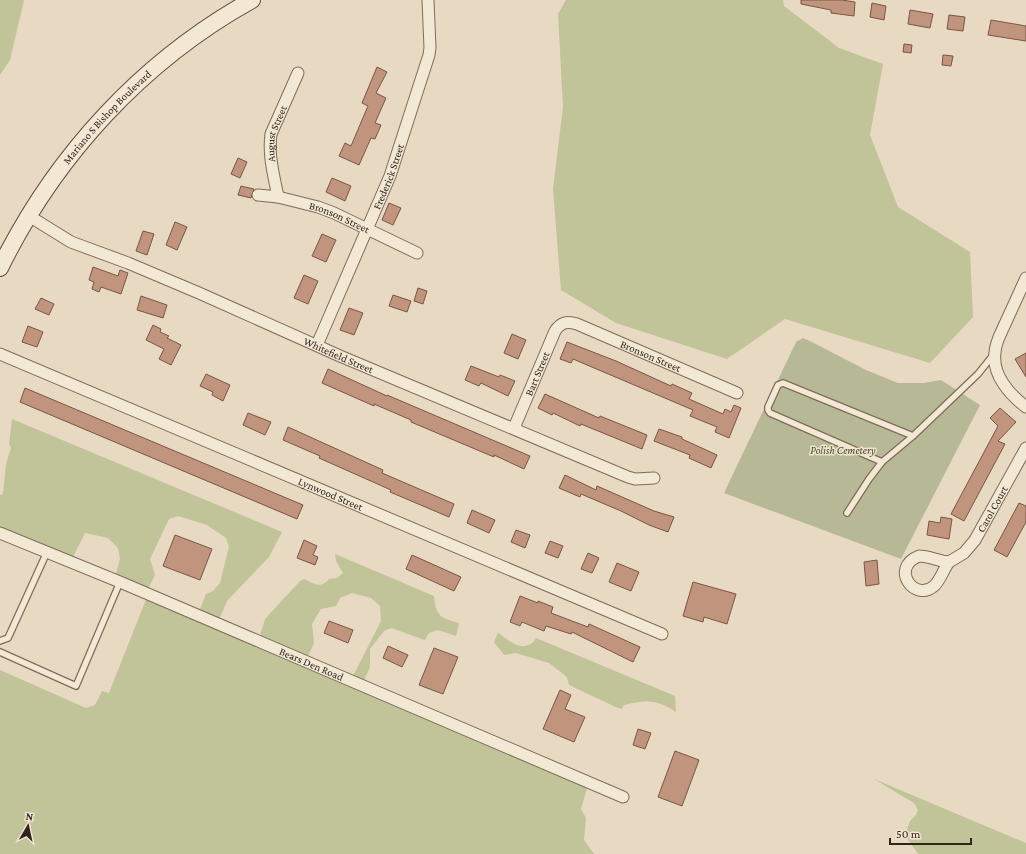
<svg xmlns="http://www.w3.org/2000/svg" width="1026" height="854" font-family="'Crimson Pro',serif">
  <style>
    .green { fill: #c1c398; fill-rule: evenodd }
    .cemetery { fill: #b7b996 }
    .building { fill: #c1947d; stroke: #7a5645 }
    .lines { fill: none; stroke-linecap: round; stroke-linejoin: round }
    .lane-casing { stroke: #7f6c5b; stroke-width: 8 }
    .street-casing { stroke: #7f6c5b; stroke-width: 13 }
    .secondary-casing { stroke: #604d3f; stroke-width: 18 }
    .lane { stroke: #f3e8d4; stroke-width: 5.5 }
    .street { stroke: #f3e8d4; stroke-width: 11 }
    .secondary { stroke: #f3e8d4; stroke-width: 16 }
    .labels { text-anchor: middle; stroke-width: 3; stroke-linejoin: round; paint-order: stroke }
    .street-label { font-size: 11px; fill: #30251e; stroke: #f0e4d0 }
    .park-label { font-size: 11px; font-style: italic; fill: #444a27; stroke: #f0e4d0 }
  </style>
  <rect width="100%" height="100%" fill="#e7d9c2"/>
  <g class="green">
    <path d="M0,0H24L10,60L0,75Z"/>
    <path d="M566,0H783L784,6L839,48L883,64L870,135L898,207L970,252L973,317L930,363L785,319L727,359L616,323L561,290L553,189L563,107L558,14Z"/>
    <path d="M12,419L282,532L269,557L227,601L219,620L258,642L265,619L300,581L304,579C314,584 321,589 329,579L337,578L343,573L336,561L335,554L434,596C436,616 440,618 459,623L456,636L438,630L429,633L425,640L391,628L384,631L370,649V667L361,687L588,785L581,809L586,818L584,840L594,854H0V670L86,708L95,705L102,691L109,693L147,597L199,612L206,594L213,591L220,583L229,547L226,538L207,525L178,516L169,519L150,559L155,575L147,591L114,582L120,559L118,548L108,538L85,533L70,563L0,535V495L3,494L6,464L11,448L9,444ZM352,593L371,598L380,606L381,621L350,682L305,663L314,643L312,624L321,609L336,606L340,598Z"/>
    <path d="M498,633C504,637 511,643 517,645C524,648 533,645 536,638L675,696L676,712C656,699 647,700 624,705L622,709L618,708L569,685L567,677L549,663L516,653L504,655L494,642Z"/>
    <path d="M874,779L1026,843V854H918L905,835L910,821L916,815L918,810L914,803Z"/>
  </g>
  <path class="cemetery" d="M803,338L812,342L866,370L898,383H924L941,380L980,405L901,559L724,493L796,342Z"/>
  <g class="building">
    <path d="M801,0H842L855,2L854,16L831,13V10L801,4Z"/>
    <path d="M872,3L886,6L884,20L870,17Z"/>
    <path d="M910,10L933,14L930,28L908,24Z"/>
    <path d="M949,15L965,17L963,31L947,29Z"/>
    <path d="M991,20L1026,26V41L988,35Z"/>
    <path d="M904,44L912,45L911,53L903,52Z"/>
    <path d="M943,55L953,56L951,66L942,65Z"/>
    <path d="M377,67L387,72L376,93L386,98L375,123L381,125L375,139L371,138L359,165L339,156L345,143L351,146L368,106L362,103Z"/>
    <path d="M238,158L247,162L240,178L231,174Z"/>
    <path d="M332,178L351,186L345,201L326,192Z"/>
    <path d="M241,186L254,189L251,198L238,195Z"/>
    <path d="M389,203L401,208L393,225L382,220Z"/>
    <path d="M175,222L187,227L177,250L166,245Z"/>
    <path d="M143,231L154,234L147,255L136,251Z"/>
    <path d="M322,234L336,240L326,262L312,256Z"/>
    <path d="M93,267L118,276L120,270L128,273L121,294L101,287L99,292L92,289L94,282L89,280Z"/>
    <path d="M304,275L318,281L308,304L294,298Z"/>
    <path d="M418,288L427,291L423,304L414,301Z"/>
    <path d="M393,295L411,301L407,312L389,306Z"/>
    <path d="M141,296L167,305L163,318L137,310Z"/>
    <path d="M41,298L54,304L49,315L35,309Z"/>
    <path d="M349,308L363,313L354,335L340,330Z"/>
    <path d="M153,325L161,329L160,332L169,336L167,338L181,345L171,365L159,359L164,349L146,340Z"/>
    <path d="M28,326L43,332L37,347L22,342Z"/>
    <path d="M512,334L526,340L518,359L504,353Z"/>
    <path d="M567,342L616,361L671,386L672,384L692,393L689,399L723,414L725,409L731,412L734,405L741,408L729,438L715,432L717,427L690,416L693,410L573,359L571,363L560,359Z"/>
    <path d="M1026,353V377L1015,359Z"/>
    <path d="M471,366L499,377L500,375L515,381L508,396L481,383L479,386L465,380Z"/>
    <path d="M328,369L387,396V395L530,456L524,469L494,455V457L411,422V420L374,404V406L322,383Z"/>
    <path d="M206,374L230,385L223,401L212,395L213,392L200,386Z"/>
    <path d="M25,388L303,505L297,519L20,402Z"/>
    <path d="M545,394L599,418L600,416L647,435L642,449L581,424L580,426L553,413L552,415L538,408Z"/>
    <path d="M1000,408L1016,422L998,441L1005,444L964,521L951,514L998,426L990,418Z"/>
    <path d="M248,413L271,422L265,435L243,425Z"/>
    <path d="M288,427L383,470L382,473L454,504L449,517L390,492L391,490L319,458L320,456L283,440Z"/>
    <path d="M659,429L682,437V439L717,455L711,468L689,458L690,455L654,441Z"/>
    <path d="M565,475L596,490L597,486L654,511L674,517L668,532L649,525L621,511L581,494L580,497L559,488Z"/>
    <path d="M1019,503L1026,506V522L1007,557L994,550Z"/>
    <path d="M472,510L495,520L489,533L467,523Z"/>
    <path d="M941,517L952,519L949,539L927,535L929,521L940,523Z"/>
    <path d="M516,530L530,535L525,548L511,542Z"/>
    <path d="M175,535L212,549L200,580L163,566Z"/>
    <path d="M304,540L317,546L313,555L318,557L315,565L297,558Z"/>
    <path d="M550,541L563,546L558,558L545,553Z"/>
    <path d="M588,553L599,558L592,573L581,569Z"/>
    <path d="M412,555L461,577L454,591L406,569Z"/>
    <path d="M877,560L879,584L866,586L864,562Z"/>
    <path d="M617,563L639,572L631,591L609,582Z"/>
    <path d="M693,582L736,594L727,624L704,617L703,622L683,616Z"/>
    <path d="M520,596L538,603V601L553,607L551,613L588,627L589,624L640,647L633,662L572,632L571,634L546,626L544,631L522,622L520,626L510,622Z"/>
    <path d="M329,621L353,630L348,643L324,633Z"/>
    <path d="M388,646L408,655L402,667L383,658Z"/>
    <path d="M434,648L458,657L443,694L419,685Z"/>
    <path d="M560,690L571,695L565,709L585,717L574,742L543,729Z"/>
    <path d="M638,729L651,733L645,749L633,745Z"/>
    <path d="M675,751L699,760L682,806L658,797Z"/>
  </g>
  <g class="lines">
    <defs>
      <g id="lane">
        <path d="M882,462L770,413L768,410V407L778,385L783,383L913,436"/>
        <path d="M847,513L869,479L882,462L913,436L978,374L994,354"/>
        <path d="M0,641L8,638L47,552"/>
        <path d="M0,652L76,686L120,582"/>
      </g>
      <g id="street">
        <path id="s1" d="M258,195L278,197L318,207L334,213L417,253"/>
        <path id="s2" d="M278,197C274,176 268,156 271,134L298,73"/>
        <path id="s3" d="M29,216L71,242L128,263L199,293L340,356L628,477L635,479L654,478"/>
        <path d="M1026,278C1019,293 1012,309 1005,324C1001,333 995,343 995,353C992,375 1010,395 1026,407"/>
        <path id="s4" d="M317,345L390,176L429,55L430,48L428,0"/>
        <path id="s5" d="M0,354L662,634"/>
        <path id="s6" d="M514,428L555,331C561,322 567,321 577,324L737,393"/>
        <path id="s7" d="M0,533L120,582L623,797"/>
        <path d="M919,556C929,556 938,561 949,562C944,568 940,581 934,586C915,603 889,568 919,556Z"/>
        <path id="s8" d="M949,562L964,553L975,540L1026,448"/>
      </g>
      <g id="secondary">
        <path id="s9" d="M0,268C55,156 142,61 252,0"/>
      </g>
    </defs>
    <use href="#lane" class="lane-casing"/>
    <use href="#street" class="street-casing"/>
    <use href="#secondary" class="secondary-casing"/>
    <use href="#lane" class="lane"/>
    <use href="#street" class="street"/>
    <use href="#secondary" class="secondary"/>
  </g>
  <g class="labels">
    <g class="street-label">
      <text dy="4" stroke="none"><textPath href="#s9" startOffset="186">Mariano S Bishop Boulevard</textPath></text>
      <text dy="4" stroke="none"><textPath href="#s2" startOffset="65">August Street</textPath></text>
      <text dy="4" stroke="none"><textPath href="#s4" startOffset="183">Frederick Street</textPath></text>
      <text dy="4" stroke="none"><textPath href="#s1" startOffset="85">Bronson Street</textPath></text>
      <text dy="4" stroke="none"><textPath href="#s3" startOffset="340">Whitefield Street</textPath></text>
      <text dy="4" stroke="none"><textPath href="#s6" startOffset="211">Bronson Street</textPath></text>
      <text dy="4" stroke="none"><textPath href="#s6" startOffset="59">Bart Street</textPath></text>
      <text dy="4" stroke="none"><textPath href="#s5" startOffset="359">Lynwood Street</textPath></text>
      <text dy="4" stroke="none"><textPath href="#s8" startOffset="70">Carol Court</textPath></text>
      <text dy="4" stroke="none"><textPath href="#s7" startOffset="338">Bears Den Road</textPath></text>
    </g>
    <g class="park-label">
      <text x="843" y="454">Polish Cemetery</text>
    </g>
  </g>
  <g transform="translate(28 826) rotate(9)" stroke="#f0e4d0" stroke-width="3" paint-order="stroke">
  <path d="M0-3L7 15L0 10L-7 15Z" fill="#30251e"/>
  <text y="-6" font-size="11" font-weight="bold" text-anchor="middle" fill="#30251e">N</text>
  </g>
  <path d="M890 838v6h81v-6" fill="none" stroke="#30251e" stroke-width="2"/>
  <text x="896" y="838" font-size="12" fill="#30251e" stroke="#f0e4d0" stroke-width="3" paint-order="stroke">50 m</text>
</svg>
